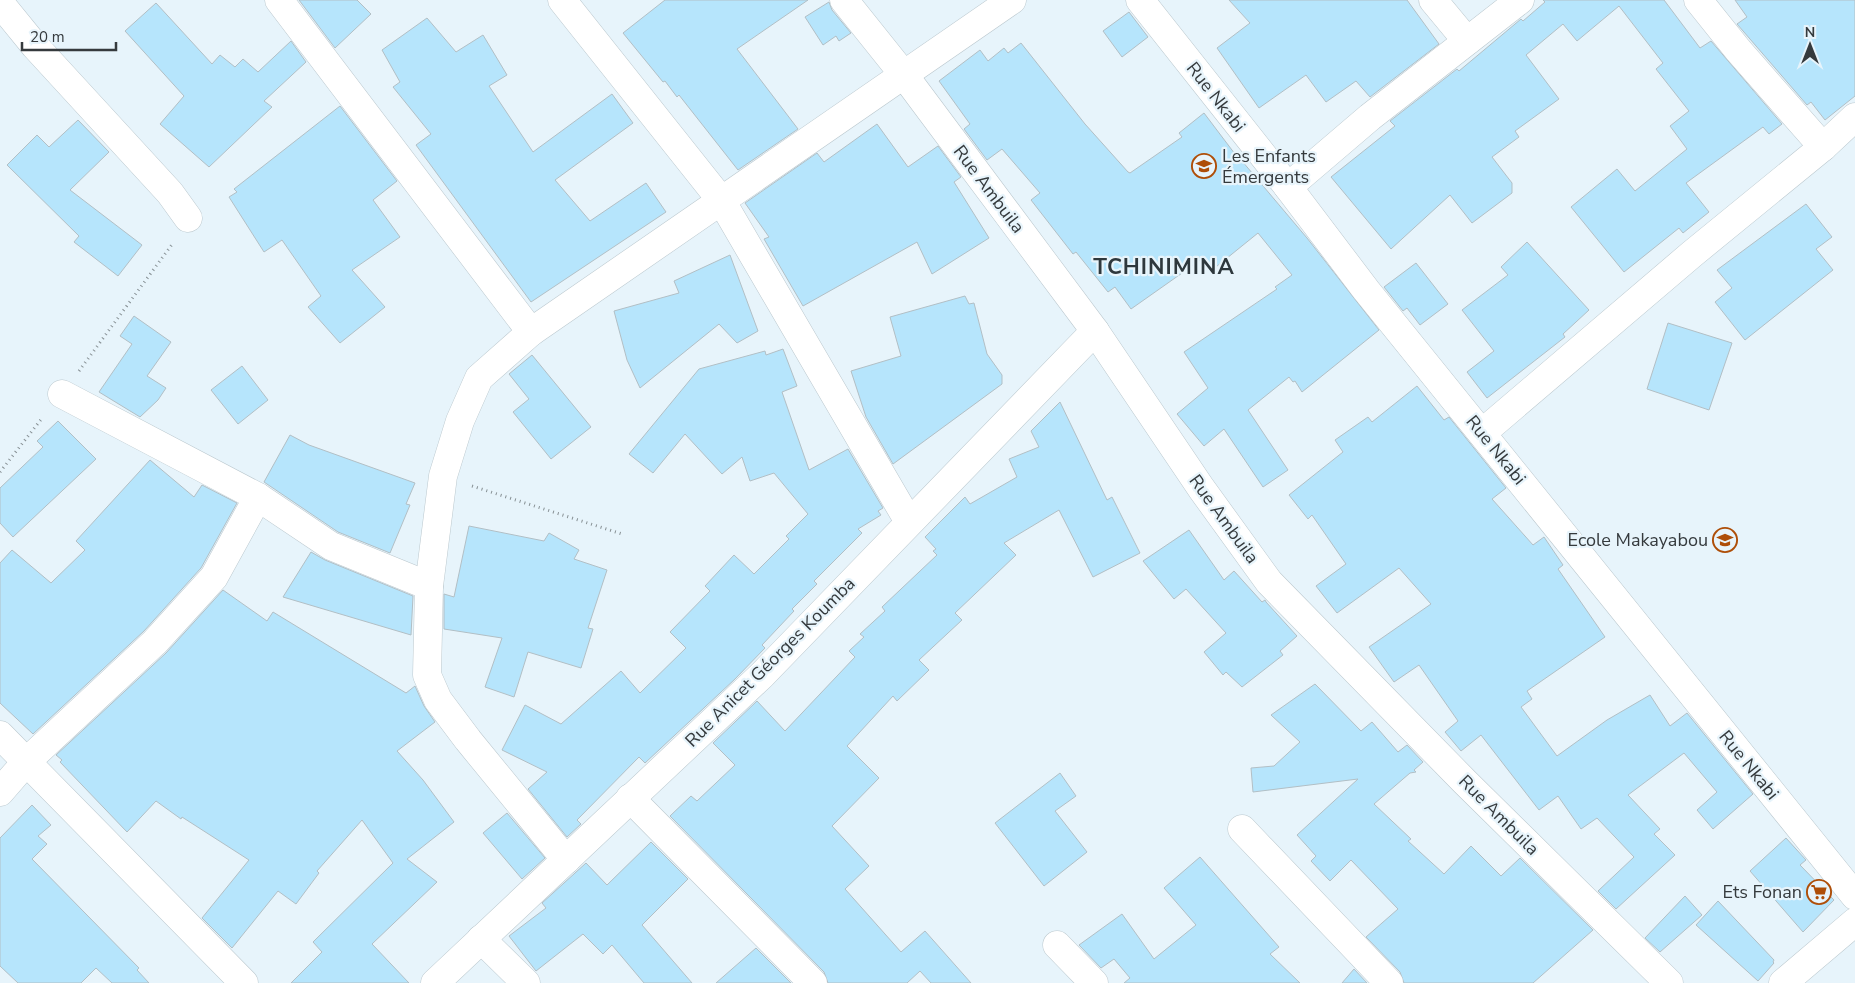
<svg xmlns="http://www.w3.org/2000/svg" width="1855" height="983" font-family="'Nunito Sans',sans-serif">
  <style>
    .building { fill: #b6e5fc; stroke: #b2bfc5 }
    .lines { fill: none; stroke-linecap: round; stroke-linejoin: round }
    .minor-casing { stroke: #bbc8ce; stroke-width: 29 }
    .tertiary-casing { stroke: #bbc8ce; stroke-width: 29 }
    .path { stroke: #879094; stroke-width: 3; stroke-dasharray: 1 4; stroke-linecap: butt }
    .minor { stroke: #fff; stroke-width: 28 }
    .tertiary { stroke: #fff; stroke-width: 28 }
    .labels { text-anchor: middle; stroke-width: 4.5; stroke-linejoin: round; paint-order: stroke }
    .street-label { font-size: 18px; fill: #353a3d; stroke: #e7f4fb }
    .poi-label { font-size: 18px; fill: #353a3d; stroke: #e7f4fb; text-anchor: end }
    .district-label { font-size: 22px; font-weight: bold; letter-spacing: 1px; fill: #2e383d; stroke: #e7f4fb }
  </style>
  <rect width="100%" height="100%" fill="#e7f4fb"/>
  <g class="building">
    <path d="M299,0H357L371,14L335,48Z"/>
    <path d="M665,0H808L737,49L798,129L738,170L679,95L677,97L665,81L663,82L623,33Z"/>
    <path d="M1229,0H1407L1439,44L1370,97L1356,81L1326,102L1306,75L1259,108L1217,48L1250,23Z"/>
    <path d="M1543,0H1664L1700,48L1711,41L1782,124L1769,134L1763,127L1686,183L1709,212L1683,233L1679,228L1624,272L1571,207L1617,169L1635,191L1687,149L1670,126L1689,111L1656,69L1663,63L1619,6L1577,41L1563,24L1526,55L1559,99L1515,131L1519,137L1492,157L1512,183V193L1472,223L1450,195L1391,249L1331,177L1395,126L1390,121L1457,69L1459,71L1521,19L1523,21L1545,2Z"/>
    <path d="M1735,0H1855V96L1825,120L1811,102L1807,105L1737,24L1747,17Z"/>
    <path d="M829,2L832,10L851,33L839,41L836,36L823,45L805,17Z"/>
    <path d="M156,3L212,64L220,55L235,67L243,59L258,72L291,41L306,62L264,101L272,107L209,167L160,124L184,96L125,31Z"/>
    <path d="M1129,12L1148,37L1122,57L1103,31Z"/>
    <path d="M427,18L456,52L483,35L507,75L489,86L533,152L612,94L633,123L555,180L590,221L646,183L666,212L531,302L416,145L431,134L393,87L400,82L382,50Z"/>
    <path d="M1021,43L1085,124L1128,172L1130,173L1182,137L1179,133L1204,113L1241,162L1242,161L1307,238L1379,330L1302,392L1295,381L1293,382L1289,377L1248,410L1288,470L1263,487L1224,429L1204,446L1177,414L1208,388L1184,352L1277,289L1275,287L1292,275L1258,233L1211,271L1202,259L1131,309L1115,287L1108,292L1076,252L1073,254L1031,200L1040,193L1002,149L987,160L964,129L970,124L939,81L980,50L988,61L1004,48L1008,53Z"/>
    <path d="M340,106L397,181L373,200L400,237L352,270L385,307L340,343L308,307L321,296L282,240L264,252L229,197L237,192L234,189Z"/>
    <path d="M78,120L109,152L70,190L142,245L118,276L74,242L79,236L7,165L37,135L49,147Z"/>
    <path d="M877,124L908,167L938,146L961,177L954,182L989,238L932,274L917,242L803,306L764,239L769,237L745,203L817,153L824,162Z"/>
    <path d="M1806,204L1832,237L1816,249L1833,270L1745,340L1715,302L1732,288L1717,270Z"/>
    <path d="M1527,242L1589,310L1563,334L1565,337L1487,398L1467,372L1494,351L1462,310L1508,275L1501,267Z"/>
    <path d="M730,255L758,331L737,343L719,324L640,388L627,360L614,311L679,293L674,281Z"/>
    <path d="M1416,263L1448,304L1420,325L1407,308L1403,311L1384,287Z"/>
    <path d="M965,296L969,304L974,303L987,354L1002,375V384L893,464L866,417L851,371L901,356L890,317Z"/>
    <path d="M134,316L171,342L147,376L166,388L158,400L140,417L99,392L132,344L120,336Z"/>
    <path d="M1668,323L1732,343L1709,410L1647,389Z"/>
    <path d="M783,349L797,386L782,392L809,470L848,449L883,508L878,511L881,515L858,529L862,533L814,581L817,584L792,609L794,611L762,645L765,648L735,679L645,763L639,757L577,820L581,824L567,837L528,789L547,772L502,750L525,705L561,724L621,671L640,693L686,648L670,632L710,591L705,586L734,555L754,574L789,539L786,536L808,514L774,473L750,481L742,457L722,474L685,434L653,473L629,454L699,369L765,351L766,355Z"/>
    <path d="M532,355L591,427L551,459L513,412L529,399L509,374Z"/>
    <path d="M242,366L268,400L238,424L211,390Z"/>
    <path d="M1417,386L1444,420L1449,417L1506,488L1492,499L1533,545L1544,537L1563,565L1558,569L1605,637L1527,691L1532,699L1521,707L1557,756L1607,720L1650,695L1670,726L1687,713L1753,794L1713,829L1697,810L1717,792L1684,753L1628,795L1660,829L1654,834L1675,855L1616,909L1598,891L1634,857L1597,818L1581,829L1558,796L1539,810L1481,735L1461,751L1445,732L1458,721L1419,665L1394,682L1369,647L1431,604L1399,568L1337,613L1316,586L1346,564L1312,515L1308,519L1289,495L1343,452L1335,440L1368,417L1372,422Z"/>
    <path d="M1060,402L1107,500L1112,497L1140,553L1093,577L1059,510L1004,543L1016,555L955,613L962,620L919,660L929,670L897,701L893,696L847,746L879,778L832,826L869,866L845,889L901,952L925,931L971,983H931L920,971L907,983H828L824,972L670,816L691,796L697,801L735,765L713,743L757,701L785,731L855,657L849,651L864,637L860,634L885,611L882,607L937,555L933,551L936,549L925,537L965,497L970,504L1017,477L1009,459L1039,447L1031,431Z"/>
    <path d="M58,421L96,459L13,537L0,523V488L43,447L37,441Z"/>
    <path d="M290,435L309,445L415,483L406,504L410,505L390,553L338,532L264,482Z"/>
    <path d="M150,460L194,497L202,485L237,503L201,568L144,631L33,734L0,703V563L12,550L51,583L85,550L76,541Z"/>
    <path d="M469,526L544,541L549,533L579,550L574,559L607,570L588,628L593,629L581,668L528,652L514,697L485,687L502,638L444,629V594L454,597Z"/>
    <path d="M1189,530L1224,580L1234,571L1262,602L1265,600L1266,602L1297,636L1280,651L1283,655L1242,687L1226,672L1223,675L1204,652L1226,633L1186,589L1174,599L1143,561Z"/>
    <path d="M311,552L325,560L413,596L411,635L283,597Z"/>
    <path d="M223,590L267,621L273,612L406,693L415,686L424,706L435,722L397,751L423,780L454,822L407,859L437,882L372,944L409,983H291L322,952L313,942L393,863L362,820L317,871L319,873L296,904L278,891L232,948L202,918L249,860L182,817L181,819L156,801L127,832L60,762L62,760L56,755L166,653Z"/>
    <path d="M1315,684L1361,731L1372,722L1398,752L1407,745L1423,762L1414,770L1416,772L1410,773L1374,804L1411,839L1408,841L1444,874L1471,846L1501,876L1520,858L1593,930L1533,983H1404L1400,972L1366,937L1398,909L1351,860L1330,881L1311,861L1316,856L1297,835L1358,779L1253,792L1251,768L1274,766L1300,742L1271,715Z"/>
    <path d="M1060,773L1076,796L1055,811L1087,852L1044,886L995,823Z"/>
    <path d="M32,805L51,825L38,836L47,844L32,859L139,968L137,970L149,983H112L96,968L81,983H18L0,966V838Z"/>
    <path d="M507,813L545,858L522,879L483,833Z"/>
    <path d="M1786,838L1806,860L1800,865L1834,900L1803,932L1750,871Z"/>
    <path d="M651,842L688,879L642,925L692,983H644L612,945L603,954L583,934L536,971L509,936L546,908L542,903L586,863L607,885Z"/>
    <path d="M1200,857L1279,947L1270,954L1300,983H1124L1130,978L1114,959L1101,968L1079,945L1122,914L1154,959L1196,925L1164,888Z"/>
    <path d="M1685,896L1702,915L1660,952L1645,938Z"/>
    <path d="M1718,901L1774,960L1773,962L1774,963L1758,981L1696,925Z"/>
    <path d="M756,948L791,983H716Z"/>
    <path d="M1354,969L1367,983H1342Z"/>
  </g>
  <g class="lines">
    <defs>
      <g id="minor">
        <path d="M279,0L531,332"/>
        <path d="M562,0L721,200L909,522"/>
        <path d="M844,0L904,75L1095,331L1201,488L1269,582L1465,782L1669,983"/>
        <path d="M1140,0L1288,187L1366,290L1855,896"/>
        <path d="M1433,0L1467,41"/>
        <path d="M1698,0L1738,50L1823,147"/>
        <path d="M0,3L35,46L170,193L188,218"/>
        <path d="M1288,187L1370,117L1520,0"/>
        <path d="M62,394L258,497L331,546L429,586"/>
        <path d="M1482,433L1692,254L1823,147L1855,117"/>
        <path d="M0,735L244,983"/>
        <path d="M0,792L26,762L155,642L214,577L258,497"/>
        <path d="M630,798L813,983"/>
        <path d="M1242,829L1389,983"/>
        <path d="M566,860L468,740L438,700L427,675L429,586L443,476L460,421L479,378L531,332L1012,0"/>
        <path d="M481,939L526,983"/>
        <path d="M1057,945L1094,983"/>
        <path d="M435,983L762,675L1095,331"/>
      </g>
      <path id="tertiary" d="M1783,983L1855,922"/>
    </defs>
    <use href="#minor" class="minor-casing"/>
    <use href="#tertiary" class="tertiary-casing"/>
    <g class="path">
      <path d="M79,371L173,243"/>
      <path d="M0,472L43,417"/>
      <path d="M472,486L622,534"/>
    </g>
    <use href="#minor" class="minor"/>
    <use href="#tertiary" class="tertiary"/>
  </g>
  <defs>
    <symbol id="school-ring" viewBox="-11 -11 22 22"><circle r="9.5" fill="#e7f4fb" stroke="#ae4e08" stroke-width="1.5"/><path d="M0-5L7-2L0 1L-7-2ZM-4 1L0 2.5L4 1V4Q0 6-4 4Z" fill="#ae4e08"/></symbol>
    <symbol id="supermarket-ring" viewBox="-11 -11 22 22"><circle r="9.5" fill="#e7f4fb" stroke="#ae4e08" stroke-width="1.5"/><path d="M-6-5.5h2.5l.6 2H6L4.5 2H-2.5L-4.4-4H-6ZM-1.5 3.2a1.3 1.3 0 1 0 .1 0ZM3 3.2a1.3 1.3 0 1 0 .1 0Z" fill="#ae4e08"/></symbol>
  </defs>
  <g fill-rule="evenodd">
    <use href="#school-ring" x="1190" y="152" width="28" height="28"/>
    <use href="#school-ring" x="1711" y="526" width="28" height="28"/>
    <use href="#supermarket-ring" x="1805" y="878" width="28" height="28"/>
  </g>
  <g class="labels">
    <g class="street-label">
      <text transform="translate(1216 97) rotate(52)" y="6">Rue Nkabi</text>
      <text transform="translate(989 189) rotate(53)" y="6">Rue Ambuila</text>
      <text transform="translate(1496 450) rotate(51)" y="6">Rue Nkabi</text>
      <text transform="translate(1224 519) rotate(54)" y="6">Rue Ambuila</text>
      <text transform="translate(770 662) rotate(-45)" y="6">Rue Anicet Géorges Koumba</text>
      <text transform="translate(1749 765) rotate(51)" y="6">Rue Nkabi</text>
      <text transform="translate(1499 815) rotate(45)" y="6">Rue Ambuila</text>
    </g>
    <g class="poi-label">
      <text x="1222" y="162" text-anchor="start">Les Enfants<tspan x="1222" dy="21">Émergents</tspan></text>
      <text x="1708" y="546">Ecole Makayabou</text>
      <text x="1802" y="898">Ets Fonan</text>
    </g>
    <g class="district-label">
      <text x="1164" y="274">TCHINIMINA</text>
    </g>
  </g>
  <g transform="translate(1810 45)" stroke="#e7f4fb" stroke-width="4" paint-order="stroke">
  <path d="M0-4L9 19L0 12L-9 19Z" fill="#353a3d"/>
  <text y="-8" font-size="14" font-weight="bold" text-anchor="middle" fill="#353a3d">N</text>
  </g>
  <path d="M22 42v8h94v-8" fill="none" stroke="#353a3d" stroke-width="2.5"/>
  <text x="30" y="42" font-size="15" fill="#353a3d" stroke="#e7f4fb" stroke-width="4" paint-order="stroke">20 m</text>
</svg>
